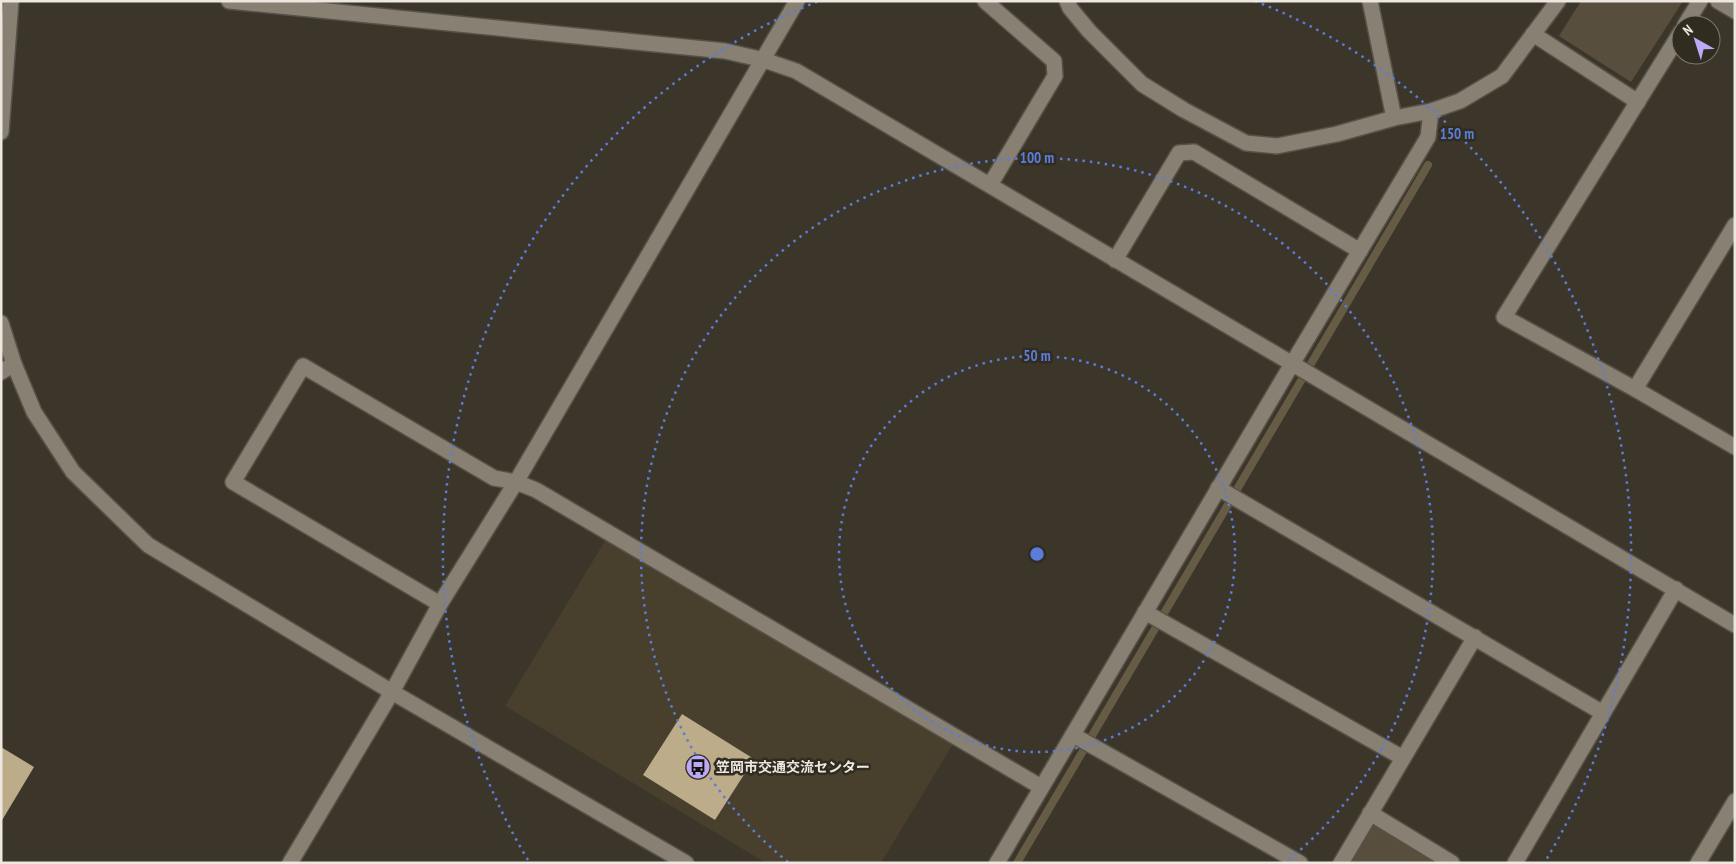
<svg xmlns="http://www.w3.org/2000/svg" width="1736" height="864" font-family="'PT Sans Narrow','Noto Sans JP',sans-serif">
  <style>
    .built { fill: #48402d; fill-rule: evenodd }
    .green { fill: #574e3d }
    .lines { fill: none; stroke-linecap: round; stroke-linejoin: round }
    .stream { stroke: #665b44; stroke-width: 8 }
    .building { fill: #bcac8a }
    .minor-casing { stroke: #575248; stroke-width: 18 }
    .minor { stroke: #878073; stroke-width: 15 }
    .ring { fill: none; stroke: #5b7cda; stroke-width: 2.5; stroke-dasharray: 2.5 5 }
    .labels { text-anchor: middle; stroke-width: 5; stroke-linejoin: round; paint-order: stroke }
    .poi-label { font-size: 14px; font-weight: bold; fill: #ece8e0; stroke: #312c20; text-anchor: start }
    .centre { fill: #5b7cda; stroke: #312c20; stroke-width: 2.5 }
    .ring-label { font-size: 15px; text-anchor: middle; font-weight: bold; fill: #5b7cda; stroke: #312c20; stroke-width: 5; stroke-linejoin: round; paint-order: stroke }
  </style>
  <rect width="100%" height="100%" fill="#3c362a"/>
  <path class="built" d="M611,531L956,739L881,863H766L505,706ZM682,714L753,759L715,820L643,775Z"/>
  <g class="green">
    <path d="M1581,1H1683L1631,82L1559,36Z"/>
    <path d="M1370,813L1452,863H1341Z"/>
  </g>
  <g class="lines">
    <path class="stream" d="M1017,863L1428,165"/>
  </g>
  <g class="building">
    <path d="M682,714L754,759L715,820L643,775Z"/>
    <path d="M1,747L34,767L1,822Z"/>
  </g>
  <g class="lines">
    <defs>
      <g id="minor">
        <path d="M229,1L725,51L764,60L796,71L1735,625"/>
        <path d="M985,1L1054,61L1055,76L990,185"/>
        <path d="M1067,1L1070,8L1089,31L1142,84L1184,110L1246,143L1277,146L1337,134L1394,118L1431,111L1460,101L1502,76L1558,1"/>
        <path d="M1370,1L1394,118"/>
        <path d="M1718,1L1735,11"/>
        <path d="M1685,25L1700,1"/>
        <path d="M1681,32L1504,317L1635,389L1735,447"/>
        <path d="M1533,34L1638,102"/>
        <path d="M1,132L11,1"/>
        <path d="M1115,260L1179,153L1194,152L1360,251"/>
        <path d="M1,323L14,364L34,412L73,472L148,545L392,692L686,863"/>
        <path d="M1,372L14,364"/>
        <path d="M1635,389L1735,225"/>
        <path d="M1218,488L1603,713"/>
        <path d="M440,604L233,482L303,366L494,478L516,482L536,490L1041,787"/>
        <path d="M1145,612L1403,758"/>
        <path d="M1073,735L1300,863"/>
        <path d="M1370,813L1452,863"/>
        <path d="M290,863L392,692L440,604L516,482L797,1"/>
        <path d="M997,863L1292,364L1428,137L1431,111"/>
        <path d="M1341,863L1475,637"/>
        <path d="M1515,863L1676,589"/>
        <path d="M1698,863L1735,801"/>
      </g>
    </defs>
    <use href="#minor" class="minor-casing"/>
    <use href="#minor" class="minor"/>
  </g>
  <g class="ring">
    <circle cx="1037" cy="554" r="198"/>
    <path d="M788 862A396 396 0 1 1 1286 862"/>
    <path d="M528 860A594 594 0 0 1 819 1M1255 1A594 594 0 0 1 1546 860"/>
  </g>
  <defs>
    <symbol id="bus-disc" viewBox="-11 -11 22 22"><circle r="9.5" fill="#bda9f5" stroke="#312c20"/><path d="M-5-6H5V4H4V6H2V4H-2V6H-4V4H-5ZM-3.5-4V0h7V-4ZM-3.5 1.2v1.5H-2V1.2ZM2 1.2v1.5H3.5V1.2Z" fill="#111"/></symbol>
  </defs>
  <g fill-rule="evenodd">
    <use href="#bus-disc" x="684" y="753" width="28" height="28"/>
  </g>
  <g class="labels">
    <g class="poi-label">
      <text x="716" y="772">笠岡市交通交流センター</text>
    </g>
  </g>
  <circle cx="1037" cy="554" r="8" class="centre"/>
  <g class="ring-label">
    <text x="1457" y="139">150 m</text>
    <text x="1037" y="163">100 m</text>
    <text x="1037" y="361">50 m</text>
  </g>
  <rect width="1736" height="864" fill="none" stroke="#ece8e0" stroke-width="5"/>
  <g transform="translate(1696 40) rotate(321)"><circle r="24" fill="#312c20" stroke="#7c776d"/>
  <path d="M0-4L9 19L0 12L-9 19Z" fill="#bda9f5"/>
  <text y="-8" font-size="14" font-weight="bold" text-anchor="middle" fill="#ece8e0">N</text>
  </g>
</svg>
